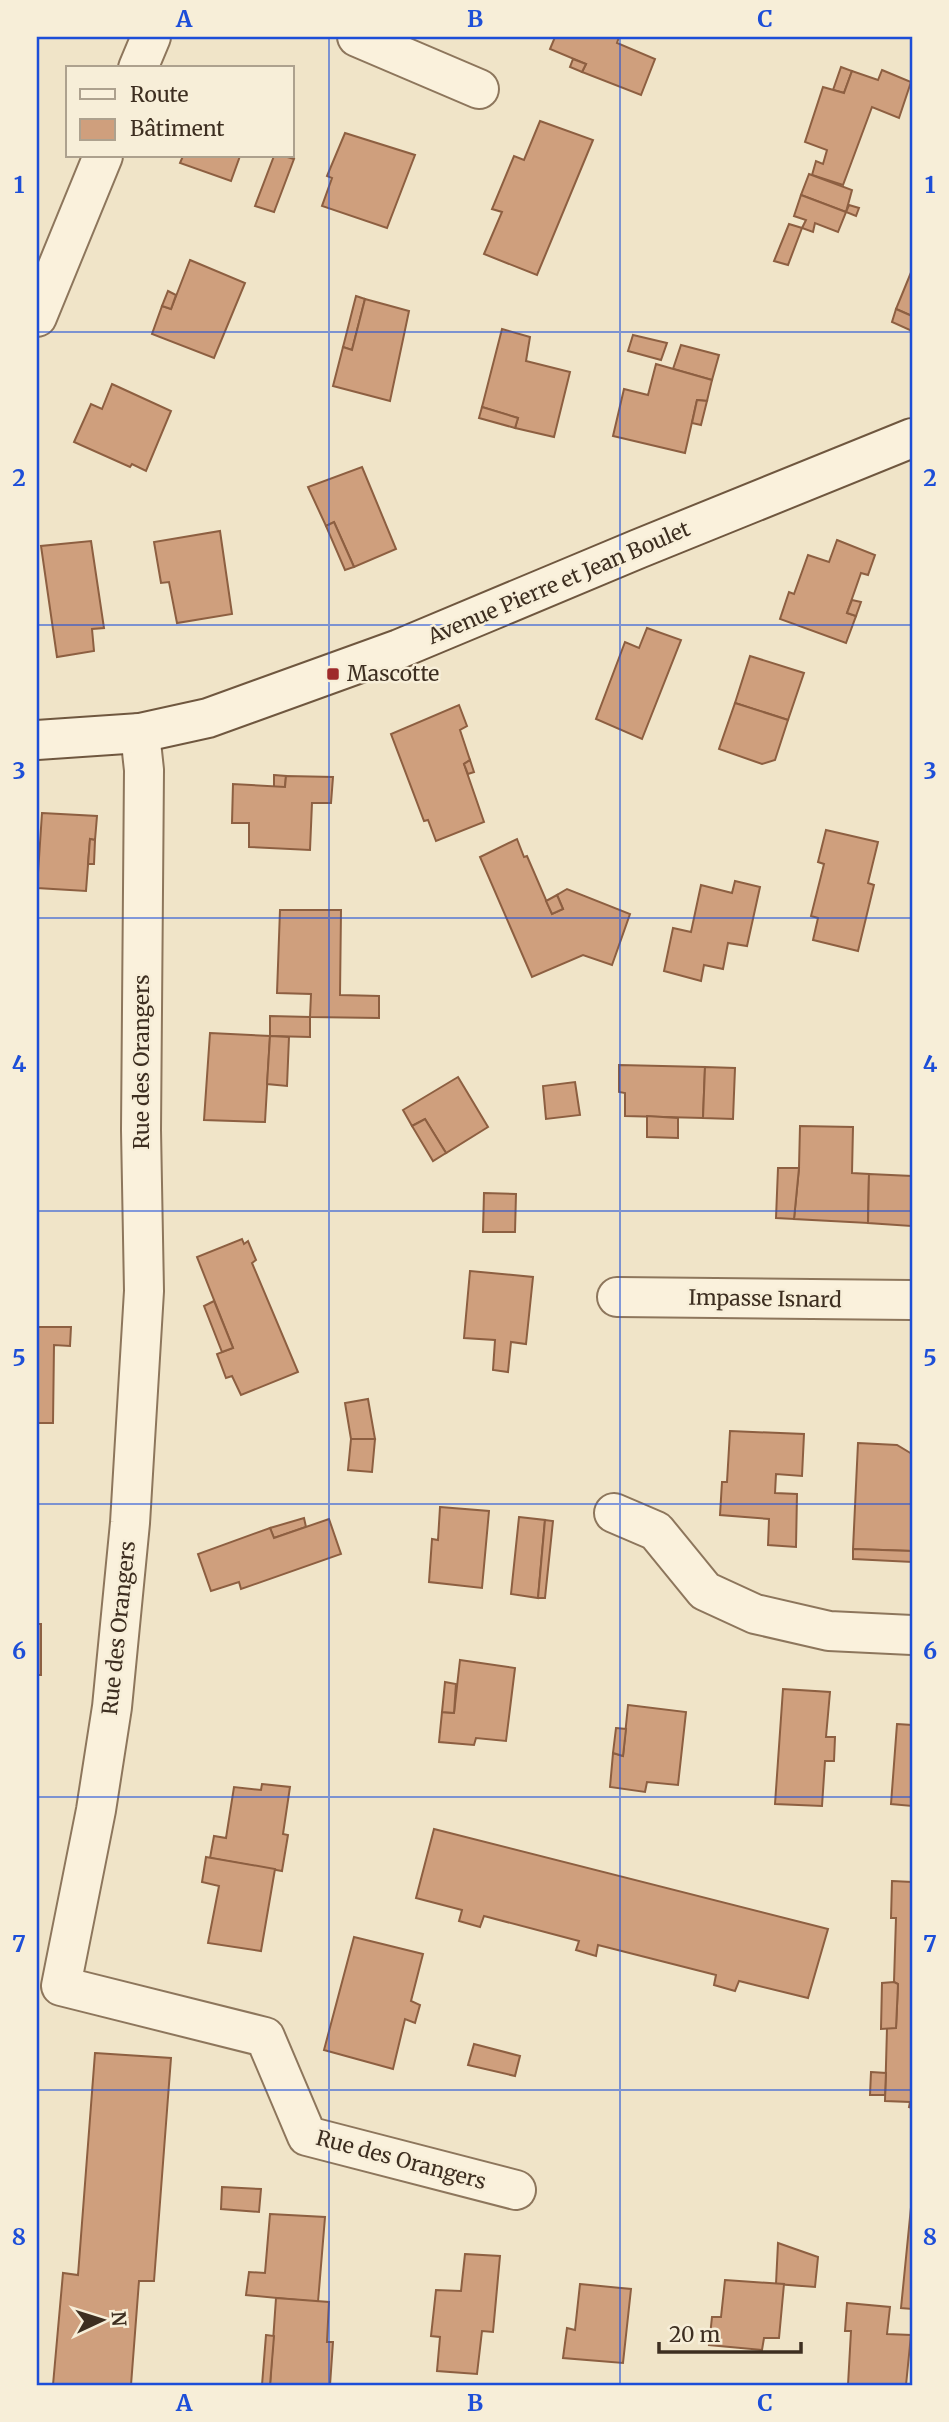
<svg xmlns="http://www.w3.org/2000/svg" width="949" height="2422" font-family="Merriweather,serif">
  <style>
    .building { fill: #cf9f7d; stroke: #8d5f41; stroke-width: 2 }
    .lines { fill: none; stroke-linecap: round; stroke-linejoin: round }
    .street-casing { stroke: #8d765c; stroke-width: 42 }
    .secondary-casing { stroke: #6f573f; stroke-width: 42 }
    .street { stroke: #faf1dc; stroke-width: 38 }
    .secondary { stroke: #faf1dc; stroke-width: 38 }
    .grid { fill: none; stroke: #1d4ed8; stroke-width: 2; stroke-opacity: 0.55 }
    .poi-dot { fill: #9e2a2b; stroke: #f7eed8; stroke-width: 2.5 }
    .labels { text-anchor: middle; stroke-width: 5; stroke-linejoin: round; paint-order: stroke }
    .street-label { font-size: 21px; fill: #3d2e20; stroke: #f7eed8 }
    .poi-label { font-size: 21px; fill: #3d2e20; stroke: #f7eed8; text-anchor: start }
    .neatline { fill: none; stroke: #1d4ed8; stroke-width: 2.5 }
    .grid-label { font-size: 23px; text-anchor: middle; font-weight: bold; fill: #1d4ed8 }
  </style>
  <rect width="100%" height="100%" fill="#f0e4c8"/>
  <g class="building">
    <path d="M555,37H619L617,43L655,59L641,95L582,72L586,64L550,49Z"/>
    <path d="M573,59L586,64L582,72L570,67Z"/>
    <path d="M841,67L852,71L844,93L833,90Z"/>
    <path d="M882,70L911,82L899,118L872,107L843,185L812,175L816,161L823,164L827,150L805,142L823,87L844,93L852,71L878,80Z"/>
    <path d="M540,121L593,140L537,275L484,254L502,212L492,209L514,156L524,160Z"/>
    <path d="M345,133L415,155L387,228L322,206L332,178L327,176Z"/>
    <path d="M183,156H240L231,181L180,163Z"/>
    <path d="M274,156H284L294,159L274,212L255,206Z"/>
    <path d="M809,174L852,190L846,212L801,195Z"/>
    <path d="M801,195L846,212L838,232L815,223L813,232L802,228L806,220L794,216Z"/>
    <path d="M849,205L859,208L856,216L846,212Z"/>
    <path d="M789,224L802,228L788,265L774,261Z"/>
    <path d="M190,260L245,283L214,358L152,334L162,306L171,309Z"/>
    <path d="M912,270V316L896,309Z"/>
    <path d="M168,291L176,295L171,309L162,306Z"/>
    <path d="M356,296L365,299L352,350L343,347Z"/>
    <path d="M365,299L409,311L390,401L333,386L343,347L352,350Z"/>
    <path d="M896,309L912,316V331L892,322Z"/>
    <path d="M502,329L530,337L526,361L570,372L554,437L515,428L518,418L482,407Z"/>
    <path d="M633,335L667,343L661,360L628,351Z"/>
    <path d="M681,345L719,355L712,380L673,369Z"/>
    <path d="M656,364L712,380L707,401L697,400L685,453L613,436L624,389L648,395Z"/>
    <path d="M112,384L171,411L146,471L132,464L130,467L74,442L91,404L102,409Z"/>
    <path d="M697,400L707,401L701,425L692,423Z"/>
    <path d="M482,407L518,418L515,428L479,418Z"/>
    <path d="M362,467L396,549L354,567L334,522L326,526L308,487Z"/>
    <path d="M334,522L354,567L345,570L326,526Z"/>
    <path d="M220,531L232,614L177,623L169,582L161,583L154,542Z"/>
    <path d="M837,540L875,555L868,575L861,573L847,613L856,616L846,643L780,619L789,592L794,594L808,555L829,562Z"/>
    <path d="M91,541L104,628L92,629L94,651L57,657L41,546Z"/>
    <path d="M852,600L861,602L856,616L847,613Z"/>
    <path d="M647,628L681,640L642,739L596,719L625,642L639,648Z"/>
    <path d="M750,656L804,673L788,720L735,703Z"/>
    <path d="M735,703L788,720L775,760L762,764L719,749Z"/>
    <path d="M459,705L467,726L460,730L470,760L464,764L484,822L436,841L428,820L424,821L391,734Z"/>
    <path d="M470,760L474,772L468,774L464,764Z"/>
    <path d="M274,775L286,776L285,787H274Z"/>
    <path d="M286,776L333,777L331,803H312L310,850L249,847V823H232L233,784L285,787Z"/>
    <path d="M42,813L97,816L95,840L90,839L86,891L37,888Z"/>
    <path d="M826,830L878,842L868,883L874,885L858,951L813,940L818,918L811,916L824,864L818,862Z"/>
    <path d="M90,839L95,840L94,864H88Z"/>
    <path d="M517,839L524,857L527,856L552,914L563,909L557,895L567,889L630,914L612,965L583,955L532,977L480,857Z"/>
    <path d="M735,881L760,887L747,946L728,943L723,969L704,965L701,981L664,971L673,928L691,932L701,885L732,893Z"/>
    <path d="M557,895L563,909L552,914L546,901Z"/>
    <path d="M280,910H341L340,995L379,996V1018L310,1017L311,994L277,993Z"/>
    <path d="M270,1016L310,1017V1037L270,1036Z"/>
    <path d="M210,1033L270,1036L265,1122L204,1120Z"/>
    <path d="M270,1036L289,1037L287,1086L267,1084Z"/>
    <path d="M619,1065L705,1067L703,1118L625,1116V1093L619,1092Z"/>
    <path d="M705,1067L735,1068L733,1119L703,1118Z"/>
    <path d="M458,1077L488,1127L446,1153L425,1119L412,1126L403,1110Z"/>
    <path d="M575,1082L580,1115L546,1119L543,1086Z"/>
    <path d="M647,1116L678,1118V1138L647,1137Z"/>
    <path d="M425,1119L446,1153L433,1161L412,1126Z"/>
    <path d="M800,1126L853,1127L852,1173L869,1174L868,1223L794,1219L799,1168Z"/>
    <path d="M778,1168H799L794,1219L776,1218Z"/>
    <path d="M869,1174L912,1176L911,1226L868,1223Z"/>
    <path d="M484,1193L516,1194L515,1232H483Z"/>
    <path d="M242,1239L244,1244L248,1241L256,1260L252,1263L298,1372L241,1395L232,1376L226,1378L217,1354L233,1348L197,1257Z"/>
    <path d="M470,1271L533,1277L526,1344L511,1342L508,1372L493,1370L495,1340L464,1338Z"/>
    <path d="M214,1301L233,1348L222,1352L204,1306Z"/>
    <path d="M37,1327H71L70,1346L54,1345L53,1423H37Z"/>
    <path d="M368,1399L375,1439H351L345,1403Z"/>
    <path d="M730,1431L804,1434L802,1476L776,1474L775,1493L797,1494L796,1547L768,1545L769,1519L720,1515L722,1482H727Z"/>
    <path d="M351,1439H375L372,1472L348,1470Z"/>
    <path d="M858,1443L897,1445L912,1454V1551L853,1549Z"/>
    <path d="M440,1507L489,1511L482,1588L429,1582L432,1539L438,1540Z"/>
    <path d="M519,1517L545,1520L538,1598L511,1594Z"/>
    <path d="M304,1518L306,1527L274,1538L270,1528Z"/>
    <path d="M329,1519L341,1554L241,1589L239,1582L211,1591L198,1554L270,1528L274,1538Z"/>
    <path d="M545,1520L553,1521L545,1598H538Z"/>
    <path d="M853,1549L912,1551V1562L853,1559Z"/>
    <rect x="37" y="1624" width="4" height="51"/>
    <path d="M460,1660L515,1668L506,1741L476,1738L474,1745L439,1742L442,1712L454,1713Z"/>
    <path d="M445,1682L456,1684L454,1713L442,1712Z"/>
    <path d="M783,1689L830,1692L826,1737H835L834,1761H825L822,1806L775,1804Z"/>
    <path d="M628,1705L686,1712L678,1785L647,1782L645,1792L610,1787L613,1753L623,1756Z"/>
    <path d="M897,1724L912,1725V1806L891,1804Z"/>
    <path d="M616,1728L626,1729L623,1756L613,1753Z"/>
    <path d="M262,1784L290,1787L283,1834L288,1835L282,1871L210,1858L214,1836L226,1838L234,1787L261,1790Z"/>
    <path d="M434,1829L828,1929L808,1998L739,1981L735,1991L714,1985L716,1975L598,1945L596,1956L576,1950L579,1941L484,1916L480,1927L459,1921L462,1910L416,1898Z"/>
    <path d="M206,1857L275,1869L261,1951L208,1943L219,1886L202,1882Z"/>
    <path d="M892,1881L912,1882V2108L909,2107L910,2102L885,2101L887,2028H896L898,1984L894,1982L896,1918H891Z"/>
    <path d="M354,1937L423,1954L411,2001L420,2005L415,2023L405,2019L393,2069L324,2050Z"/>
    <path d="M894,1982L898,1984L896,2028L881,2029L882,1983Z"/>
    <path d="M474,2044L520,2056L515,2076L468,2065Z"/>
    <path d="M95,2053L171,2058L154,2281H139L131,2385H53L63,2273L78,2275Z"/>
    <path d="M871,2072L886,2073L885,2095H870Z"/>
    <path d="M222,2187L261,2189L259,2212L221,2209Z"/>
    <path d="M912,2197V2309L901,2308Z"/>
    <path d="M270,2214L325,2217L318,2302L246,2295L249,2272L265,2273Z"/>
    <path d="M778,2243L818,2257L815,2287L776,2284Z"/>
    <path d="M465,2254L500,2256L493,2332L482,2331L477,2374L437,2371L440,2337L431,2336L436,2290L461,2291Z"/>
    <path d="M725,2280L784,2284L779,2338H764L762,2350L709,2345L712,2317H721Z"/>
    <path d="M580,2284L631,2289L623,2363L563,2358L567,2328L575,2330Z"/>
    <path d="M276,2298L329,2302L327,2342H333L330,2385H270Z"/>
    <path d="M847,2303L890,2307L887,2334L911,2335L906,2385H848L851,2331H845Z"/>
    <path d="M266,2335L274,2336L270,2385H262Z"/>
  </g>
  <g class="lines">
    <defs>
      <g id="street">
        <path d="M357,37L479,89"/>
        <path d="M138,68L151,37"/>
        <path d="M37,317L103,156"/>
        <path d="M140,733L144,770L141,1130L144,1291L130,1523L112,1707L96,1810L61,1986L265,2037L307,2136L516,2190"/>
        <path d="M617,1297L912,1300"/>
        <path d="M614,1513L656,1531L705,1591L755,1614L829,1631L912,1635"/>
      </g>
      <path id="secondary" d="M37,740L140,733L208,718L399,649L638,549L912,438"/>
    </defs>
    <use href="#street" class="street-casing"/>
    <use href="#secondary" class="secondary-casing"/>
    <use href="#street" class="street"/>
    <use href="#secondary" class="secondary"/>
  </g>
  <path class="grid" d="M329,37V2385M620,37V2385M37,332H912M37,625H912M37,918H912M37,1211H912M37,1504H912M37,1797H912M37,2090H912"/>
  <rect class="poi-dot" x="326" y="667" width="14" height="14" rx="3.5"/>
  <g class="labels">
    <g class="street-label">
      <text transform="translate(559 583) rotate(-23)" y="7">Avenue Pierre et Jean Boulet</text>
      <text transform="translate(142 1062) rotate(-90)" y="7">Rue des Orangers</text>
      <text transform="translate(765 1299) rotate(1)" y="7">Impasse Isnard</text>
      <text transform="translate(119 1628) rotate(-84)" y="7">Rue des Orangers</text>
      <text transform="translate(401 2160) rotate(15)" y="7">Rue des Orangers</text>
    </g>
    <g class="poi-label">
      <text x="347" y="681">Mascotte</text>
    </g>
  </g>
  <rect width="949" height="2422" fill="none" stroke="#f7eed8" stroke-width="77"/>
  <rect x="66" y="66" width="228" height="91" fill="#f7eed8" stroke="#ada18e" stroke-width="2"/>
  <rect x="80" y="89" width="35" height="10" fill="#faf1dc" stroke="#ada18e" stroke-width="2"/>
  <text x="130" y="102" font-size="21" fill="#3d2e20">Route</text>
  <rect x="80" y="119" width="35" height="21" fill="#cf9f7d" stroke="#ada18e" stroke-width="2"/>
  <text x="130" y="136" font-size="21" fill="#3d2e20">Bâtiment</text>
  <g transform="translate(102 2320) rotate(86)" stroke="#f7eed8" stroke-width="5" paint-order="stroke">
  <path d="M0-5L12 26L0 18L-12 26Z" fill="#3d2e20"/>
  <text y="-10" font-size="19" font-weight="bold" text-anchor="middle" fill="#3d2e20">N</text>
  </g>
  <path d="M659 2342v10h142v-10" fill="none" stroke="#3d2e20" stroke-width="3.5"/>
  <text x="669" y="2342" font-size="21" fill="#3d2e20" stroke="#f7eed8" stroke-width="5" paint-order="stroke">20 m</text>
  <rect x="38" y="38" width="873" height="2346" class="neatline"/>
  <g class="grid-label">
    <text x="184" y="27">A</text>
    <text x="475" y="27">B</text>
    <text x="765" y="27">C</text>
    <text x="19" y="193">1</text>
    <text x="930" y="193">1</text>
    <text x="19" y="486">2</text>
    <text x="930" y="486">2</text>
    <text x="19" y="779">3</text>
    <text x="930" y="779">3</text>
    <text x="19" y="1072">4</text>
    <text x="930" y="1072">4</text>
    <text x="19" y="1366">5</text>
    <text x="930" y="1366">5</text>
    <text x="19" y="1659">6</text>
    <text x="930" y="1659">6</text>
    <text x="19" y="1952">7</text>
    <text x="930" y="1952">7</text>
    <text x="19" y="2245">8</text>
    <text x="930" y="2245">8</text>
    <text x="184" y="2411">A</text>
    <text x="475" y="2411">B</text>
    <text x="765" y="2411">C</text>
  </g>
</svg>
